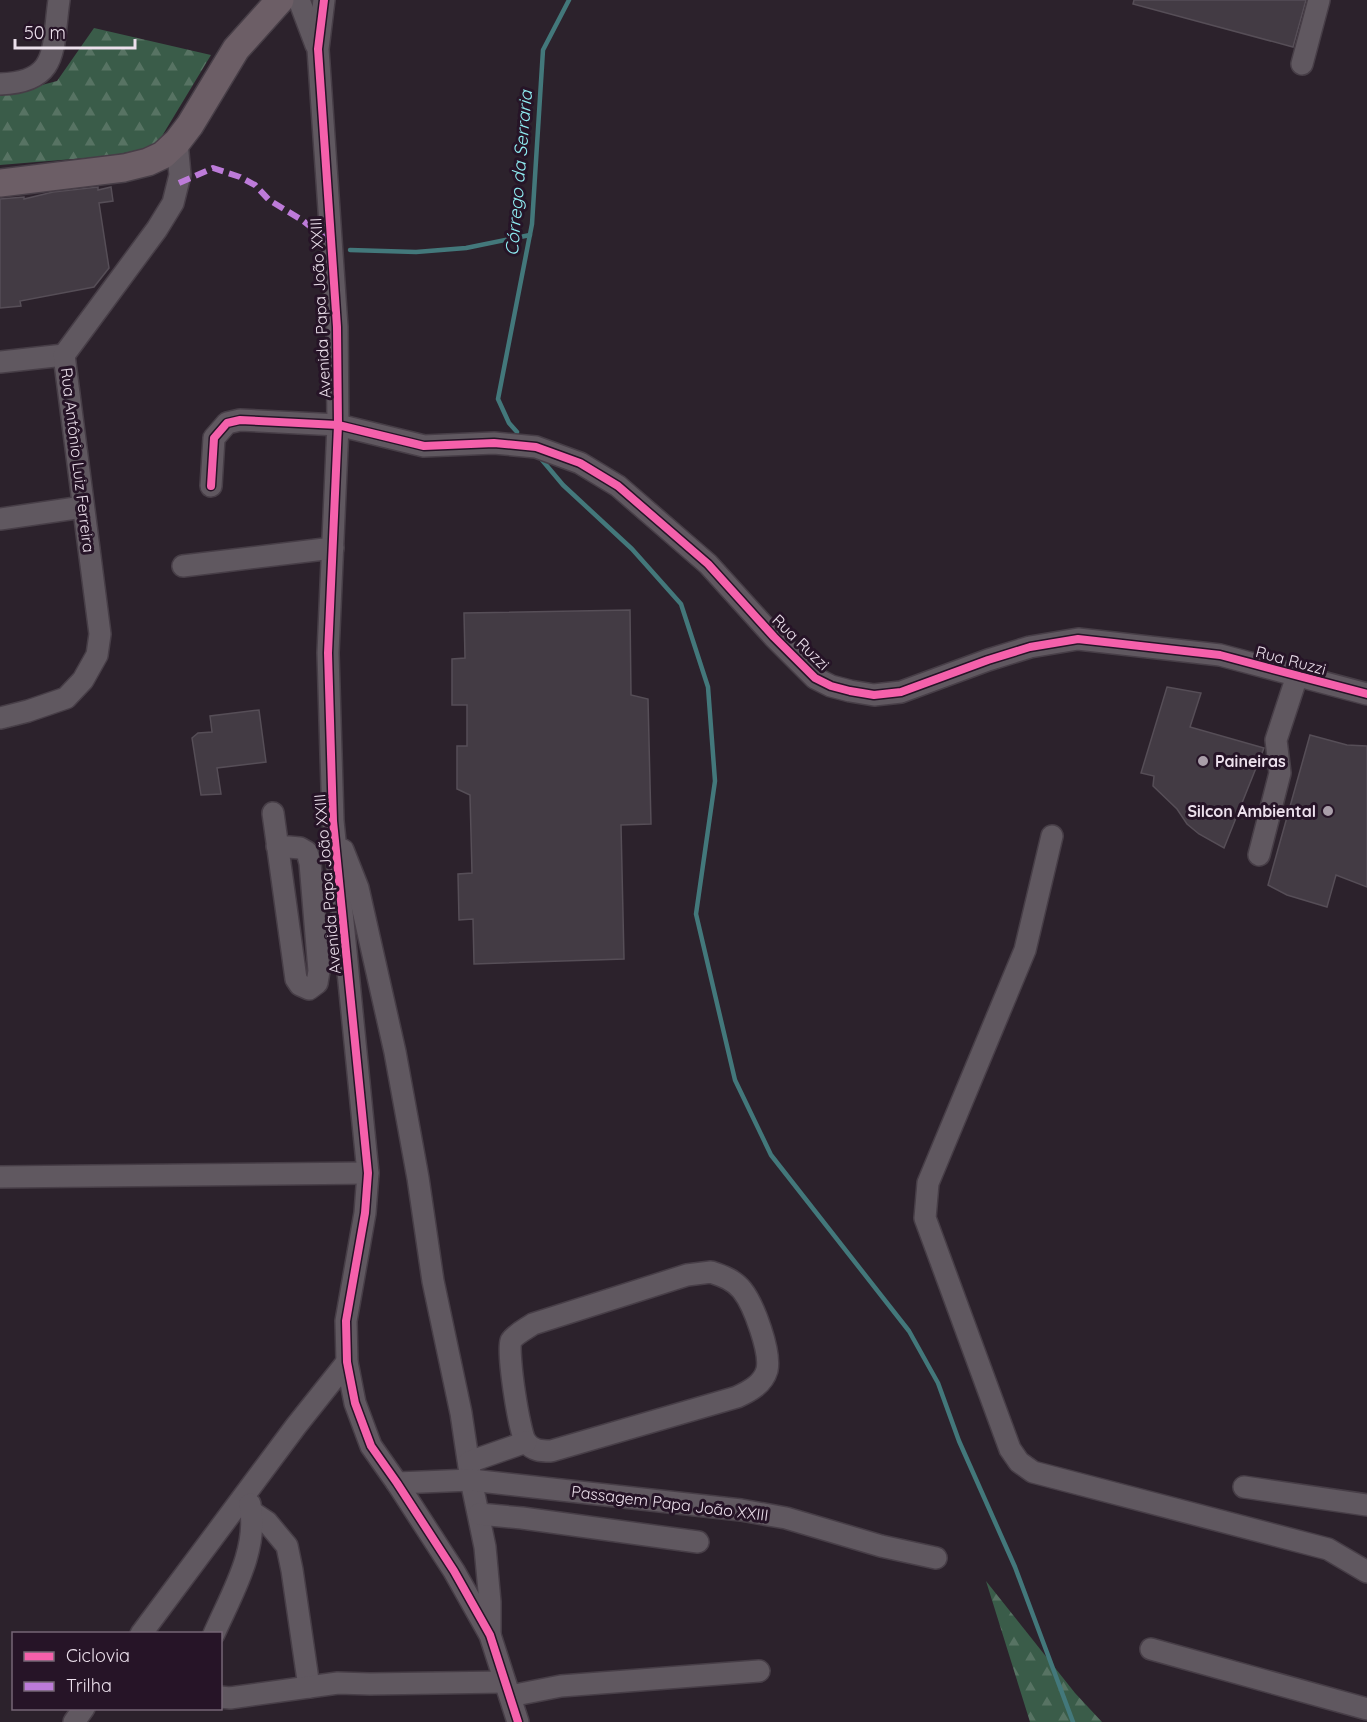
<svg xmlns="http://www.w3.org/2000/svg" width="1367" height="1722" font-family="Quicksand,sans-serif">
  <style>
    .forest { fill: url(#forest-firs) }
    .lines { fill: none; stroke-linecap: round; stroke-linejoin: round }
    .stream { stroke: #43787b; stroke-width: 4.5 }
    .building { fill: #433b44; stroke: #564e57; stroke-width: 1.5 }
    .minor-casing { stroke: #473e47; stroke-width: 24 }
    .major-casing { stroke: #473e47; stroke-width: 30 }
    .minor { stroke: #605860; stroke-width: 21 }
    .major { stroke: #6c5e66; stroke-width: 27 }
    .quiet { stroke: #bd7bd9; stroke-width: 6; stroke-dasharray: 12 6; stroke-linecap: butt }
    .cycleway-casing { stroke: #261427; stroke-width: 11 }
    .cycleway { stroke: #f560ab; stroke-width: 8 }
    .poi-dot { fill: #a99ea9; stroke: #261427; stroke-width: 2 }
    .labels { text-anchor: middle; stroke-width: 6; stroke-linejoin: round; paint-order: stroke }
    .street-label { font-size: 16px; fill: #ece0ec; stroke: #261427 }
    .poi-label { font-size: 16px; font-weight: bold; fill: #ece0ec; stroke: #261427; text-anchor: start }
    .water-label { font-size: 18px; font-style: italic; fill: #91f1f6; stroke: #261427 }
  </style>
  <defs>
    <pattern id="forest-firs" width="22" height="20" patternUnits="userSpaceOnUse" patternTransform="scale(1.5)"><rect width="22" height="20" fill="#3a5c49"/><path d="M5 1l3.5 6h-7zM16 11l3.5 6h-7z" fill="#577363"/></pattern>
  </defs>
  <rect width="100%" height="100%" fill="#2c222c"/>
  <g class="forest">
    <path d="M94,28L211,55L156,146L110,156L0,165V96L57,81Z"/>
    <path d="M986,1581L1075,1693L1102,1722H1030Z"/>
  </g>
  <g class="lines">
    <g class="stream">
      <path d="M350,250L416,252L466,248L530,235"/>
      <path d="M517,432L509,423L498,399L532,224L543,50L569,0"/>
      <path d="M542,460L563,485L632,549L681,604L708,687L715,781L696,914L735,1080L771,1155L909,1331L938,1383L959,1441L1015,1567L1073,1722"/>
    </g>
  </g>
  <g class="building">
    <path d="M1134,0H1306L1293,47L1133,4Z"/>
    <path d="M98,187V190L111,187L113,201L99,203L109,268L94,287L20,301L21,306L0,308V199L24,197V199L53,192Z"/>
    <path d="M630,610L631,695L648,699L651,824L621,825L624,959L474,964L473,919L459,920L458,874L472,873L470,795L457,789V746H467V705H452V659L465,658L464,613Z"/>
    <path d="M1167,687L1201,693L1190,727L1264,748L1224,848L1199,834L1187,824L1177,809L1153,786L1154,776L1141,773Z"/>
    <path d="M259,710L266,762L217,768L221,794L201,795L192,738L198,733L212,732L210,716Z"/>
    <path d="M1310,735L1347,745L1367,746V887L1336,875L1327,907L1287,895L1268,885Z"/>
  </g>
  <g class="lines">
    <defs>
      <g id="minor">
        <path d="M299,0L316,45"/>
        <path d="M324,0L318,49L337,327L338,425L328,653L333,821L368,1173L365,1213L346,1321L347,1362L355,1403L371,1446L397,1483L454,1571L490,1635L518,1722"/>
        <path d="M1302,64L1319,0"/>
        <path d="M0,84C60,82 52,48 59,0"/>
        <path d="M0,362L64,355"/>
        <path d="M211,486L214,438L227,423L240,420L338,425L424,446L494,443L536,447L580,463L618,486L708,564L774,637L815,678L831,686L850,691L874,695L901,692L988,660L1030,647L1078,639L1220,655L1367,694"/>
        <path d="M0,519L83,507"/>
        <path d="M183,566L333,548"/>
        <path d="M0,718L28,711L66,698L83,680L97,655L100,634L64,355L157,229L173,203L180,175L177,142"/>
        <path d="M273,813L296,979L300,985L309,989L317,983L319,971L310,863L307,852L300,848L277,846"/>
        <path d="M1052,836L1025,950L928,1183L925,1218L1010,1449L1019,1462L1033,1472L1328,1549L1367,1572"/>
        <path d="M343,850L358,888L395,1052L418,1178L433,1281L461,1413L471,1480L485,1547L490,1602V1634"/>
        <path d="M1259,855L1280,773L1276,740L1297,676"/>
        <path d="M0,1177L368,1173"/>
        <path d="M711,1272C723,1276 734,1280 742,1290C754,1305 771,1352 767,1370C763,1384 750,1391 737,1397L551,1451C541,1451 533,1451 526,1442C519,1433 507,1352 511,1341C515,1334 526,1329 533,1324L687,1275Z"/>
        <path d="M469,1462L526,1442"/>
        <path d="M397,1483L471,1480L741,1510L786,1518L881,1546L936,1558"/>
        <path d="M1244,1487L1367,1505"/>
        <path d="M252,1512L267,1522L287,1546L292,1570L309,1687"/>
        <path d="M479,1514L522,1518L698,1542"/>
        <path d="M141,1634L296,1426L347,1362"/>
        <path d="M214,1634C232,1593 259,1549 250,1504"/>
        <path d="M1151,1649L1367,1709"/>
        <path d="M510,1696L561,1686L759,1671"/>
        <path d="M220,1697L230,1698L338,1683L370,1684L504,1682"/>
        <path d="M74,1722L84,1708"/>
      </g>
      <path id="major" d="M0,183L124,168L148,162L163,155L177,142L190,125L236,49L280,0"/>
    </defs>
    <use href="#minor" class="minor-casing"/>
    <use href="#major" class="major-casing"/>
    <use href="#minor" class="minor"/>
    <use href="#major" class="major"/>
    <path class="quiet" d="M179,183L213,168L240,177L255,185L269,200L302,220L331,243"/>
    <defs>
      <g id="cycleway">
        <path d="M324,0L318,49L337,327L338,425L328,653L333,821L368,1173L365,1213L346,1321L347,1362L355,1403L371,1446L397,1483L454,1571L490,1635L518,1722"/>
        <path d="M211,486L214,438L227,423L240,420L338,425L424,446L494,443L536,447L580,463L618,486L708,564L774,637L815,678L831,686L850,691L874,695L901,692L988,660L1030,647L1078,639L1220,655L1367,694"/>
      </g>
    </defs>
    <use href="#cycleway" class="cycleway-casing"/>
    <use href="#cycleway" class="cycleway"/>
  </g>
  <g class="poi-dot">
    <circle cx="1203" cy="761" r="6"/>
    <circle cx="1328" cy="811" r="6"/>
  </g>
  <g class="labels">
    <g class="street-label">
      <text transform="translate(320 308) rotate(-93)" y="6">Avenida Papa João XXIII</text>
      <text transform="translate(78 460) rotate(83)" y="6">Rua Antônio Luiz Ferreira</text>
      <text transform="translate(801 642) rotate(44)" y="6">Rua Ruzzi</text>
      <text transform="translate(1291 660) rotate(15)" y="6">Rua Ruzzi</text>
      <text transform="translate(327 884) rotate(-95)" y="6">Avenida Papa João XXIII</text>
      <text transform="translate(670 1503) rotate(7)" y="6">Passagem Papa João XXIII</text>
    </g>
    <g class="poi-label">
      <text x="1215" y="767">Paineiras</text>
      <text x="1316" y="817" text-anchor="end">Silcon Ambiental</text>
    </g>
    <g class="water-label">
      <text transform="translate(519 173) rotate(-85)" y="6">Córrego da Serraria</text>
    </g>
  </g>
  <rect x="12" y="1632" width="210" height="78" fill="#261427" stroke="#756676" stroke-width="1.5"/>
  <rect x="24" y="1652" width="30" height="9" fill="#f560ab" stroke="#756676" stroke-width="1.5"/>
  <text x="66" y="1662" font-size="18" fill="#ece0ec">Ciclovia</text>
  <rect x="24" y="1682" width="30" height="9" fill="#bd7bd9" stroke="#756676" stroke-width="1.5"/>
  <text x="66" y="1692" font-size="18" fill="#ece0ec">Trilha</text>
  <path d="M15 39v9h120v-9" fill="none" stroke="#ece0ec" stroke-width="3"/>
  <text x="24" y="39" font-size="18" fill="#ece0ec" stroke="#261427" stroke-width="4.5" paint-order="stroke">50 m</text>
</svg>
